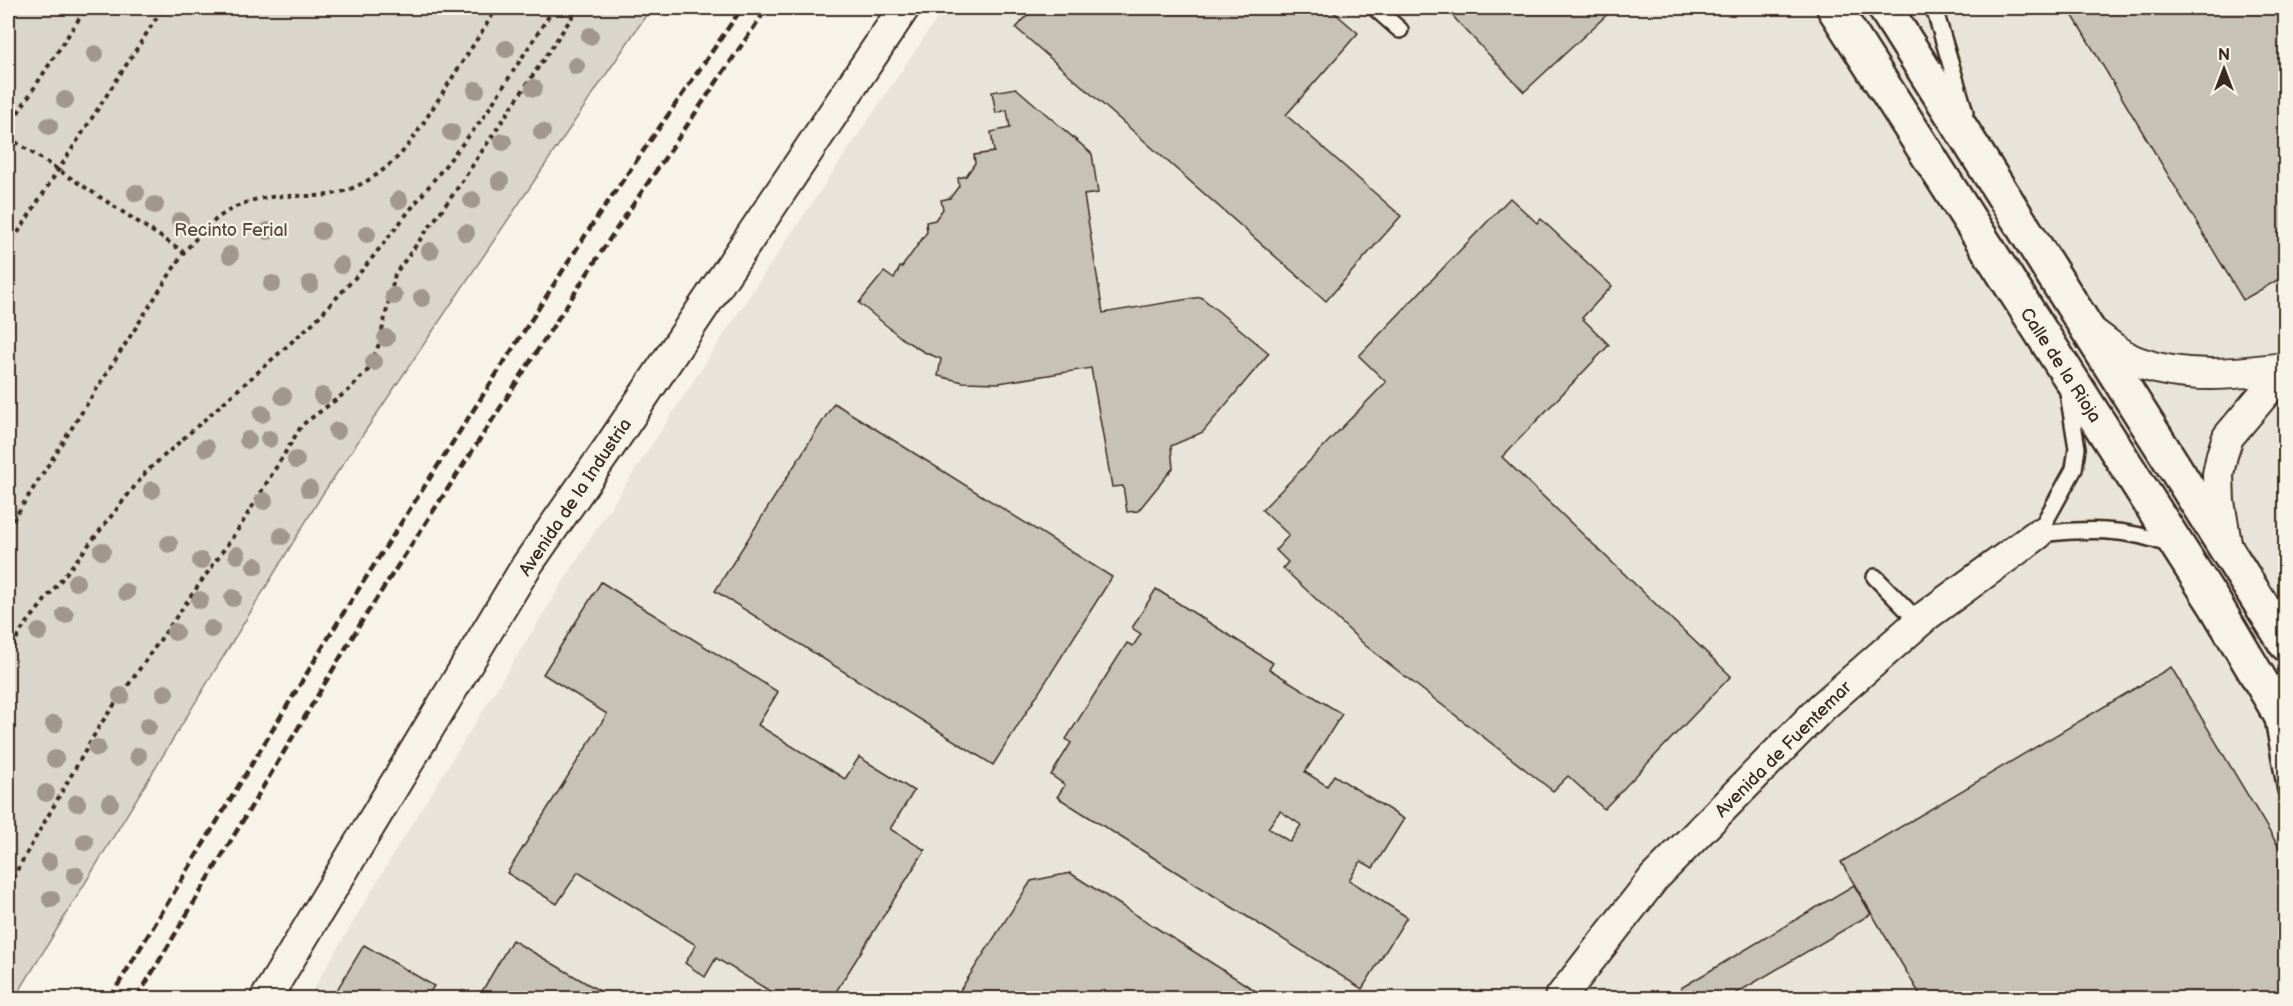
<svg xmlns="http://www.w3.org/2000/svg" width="2293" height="1006" font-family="'Balsamiq Sans',sans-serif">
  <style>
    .built { fill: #e9e4d9 }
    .green { fill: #dbd6cb; stroke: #8b8074; stroke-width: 1.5 }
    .building { fill: #c8c1b6; stroke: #3b2a1e; stroke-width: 1.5; fill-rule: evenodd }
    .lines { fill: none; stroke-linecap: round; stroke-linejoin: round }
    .service-casing { stroke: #3b2a1e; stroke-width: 20 }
    .minor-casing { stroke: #3b2a1e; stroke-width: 34 }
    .secondary-casing { stroke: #3b2a1e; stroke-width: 38 }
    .path { stroke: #3b2a1e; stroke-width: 4; stroke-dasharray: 4.5 4.5; stroke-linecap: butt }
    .service { stroke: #f7f3e8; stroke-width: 15 }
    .minor { stroke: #f7f3e8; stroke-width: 30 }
    .secondary { stroke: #f7f3e8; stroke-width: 33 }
    .rail { stroke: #3b2a1e; stroke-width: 4.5; stroke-dasharray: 9 4.5; stroke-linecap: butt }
    .tree { fill: #a1978c }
    .labels { text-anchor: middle; stroke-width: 4.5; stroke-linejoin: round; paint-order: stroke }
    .park-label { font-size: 18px; fill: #5b4c41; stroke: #f7f3e8 }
    .street-label { font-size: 18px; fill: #3b2a1e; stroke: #f7f3e8 }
  </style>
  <rect width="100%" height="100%" fill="#f7f3e8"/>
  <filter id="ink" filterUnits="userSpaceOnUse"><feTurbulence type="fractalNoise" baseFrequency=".0167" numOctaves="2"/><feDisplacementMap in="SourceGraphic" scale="12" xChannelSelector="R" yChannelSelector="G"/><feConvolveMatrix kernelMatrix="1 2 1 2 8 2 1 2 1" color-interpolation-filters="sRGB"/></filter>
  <g filter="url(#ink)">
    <path class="built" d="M944,8H2285V998H308L397,848L595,531L764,274Z"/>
    <path class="green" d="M8,8H651L322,495L15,998H8Z"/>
    <g class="building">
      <path d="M1034,8H1329L1358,33L1286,115L1401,216L1326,301L1016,28Z"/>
      <path d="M1445,8H1614L1524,92Z"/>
      <path d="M2086,8H2286V275L2243,300L2073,16Z"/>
      <path d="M1016,88L1092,154L1098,193L1084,195L1103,313L1201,297L1269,353L1203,432L1171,446L1173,468L1138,511L1127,512L1123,486L1112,487L1091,368L999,383L963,382L938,376L941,359L924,352L904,340L859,303L884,272L894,279L900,267H902L927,232L926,222L935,220L943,209L941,200L950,198L959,186L958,178L966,176L975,163L974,155L994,152L991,132L1010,128L1007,110L996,113L992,92Z"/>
      <path d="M1510,198L1537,223L1541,219L1612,286L1582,318L1609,345L1502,457L1731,676L1604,809L1568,776L1553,791L1366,646L1283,568L1288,562L1276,550L1289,535L1262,510L1386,382L1359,356Z"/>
      <path d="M834,403L1112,577L993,765L715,591Z"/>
      <path d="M601,582L778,692L758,725L845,779L859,757L914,791L890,829L925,850L832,998H781L716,958L705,977L685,963L696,945L578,872L557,904L507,873L607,714L543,674Z"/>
      <path d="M1156,589L1273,663L1269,669L1342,714L1305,772L1327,786L1334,775L1404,819L1373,868L1361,861L1349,880L1407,917L1362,989L1057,797L1065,785L1051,775L1071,743L1066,739L1127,643L1133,646L1141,634L1132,628ZM1280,811L1301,825L1290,842L1268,828Z"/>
      <path d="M2171,667L2286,859V998H1922L1841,862Z"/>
      <path d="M1070,873L1267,998H955L1031,881Z"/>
      <path d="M1854,885L1871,914L1728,998H1681V988Z"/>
      <path d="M512,940L612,998H478Z"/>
      <path d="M364,945L434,986L426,998H332Z"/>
    </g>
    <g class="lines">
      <defs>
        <g id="service">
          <path d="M1375,8L1400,30"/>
          <path d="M1934,8L1965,112"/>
          <path d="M2038,534L2074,469L2077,448L2068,393"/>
          <path d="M2038,534C2087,529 2124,527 2170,545"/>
          <path d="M1875,577L1919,622"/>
          <path d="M2273,719L2286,791"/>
        </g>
        <g id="minor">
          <path d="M2090,331C2105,341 2120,356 2137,362C2185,380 2235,374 2284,368"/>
          <path d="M2227,549L2219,502L2218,474L2222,455L2228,437L2286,368"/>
          <path d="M266,998L527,565L610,446L904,8"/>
          <path d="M1560,998L1654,878L1822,707L1927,615L2038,534"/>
        </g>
        <g id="secondary">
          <path d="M1834,8L2216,606L2286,724"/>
          <path d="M1885,8L2286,644"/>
        </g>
      </defs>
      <use href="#service" class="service-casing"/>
      <use href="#minor" class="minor-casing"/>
      <use href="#secondary" class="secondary-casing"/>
      <g class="path">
        <path d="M8,128L86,8"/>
        <path d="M8,137L184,252"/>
        <path d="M8,248L163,8"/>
        <path d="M8,528L184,252C201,233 216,215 240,205C264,194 291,196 316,196C356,195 393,168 415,136L497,8"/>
        <path d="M8,655L20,632L146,472L315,321L364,268L483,118L554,8"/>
        <path d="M8,886L100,725L239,528L302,425L349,390L368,370L379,344L395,274L452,196L578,8"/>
      </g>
      <use href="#service" class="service"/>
      <use href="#minor" class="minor"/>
      <use href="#secondary" class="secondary"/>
      <g class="rail">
        <path d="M110,998L344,612L592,225L742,8"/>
        <path d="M137,998L362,621L611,237L767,8"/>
      </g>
    </g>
    <g class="tree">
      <circle cx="590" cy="36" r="9"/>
      <circle cx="506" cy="49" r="9"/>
      <circle cx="95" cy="54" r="9"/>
      <circle cx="576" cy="66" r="9"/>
      <circle cx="534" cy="88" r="9"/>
      <circle cx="476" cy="90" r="9"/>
      <circle cx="65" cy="100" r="9"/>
      <circle cx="49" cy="126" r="9"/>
      <circle cx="451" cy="132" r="9"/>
      <circle cx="542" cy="132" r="9"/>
      <circle cx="503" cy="142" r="9"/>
      <circle cx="500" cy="181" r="9"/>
      <circle cx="136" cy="193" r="9"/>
      <circle cx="399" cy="200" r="9"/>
      <circle cx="472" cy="200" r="9"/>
      <circle cx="155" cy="205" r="9"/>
      <circle cx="180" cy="221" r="9"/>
      <circle cx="268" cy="231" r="9"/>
      <circle cx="321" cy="231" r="9"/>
      <circle cx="466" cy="233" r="9"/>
      <circle cx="367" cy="234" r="9"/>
      <circle cx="430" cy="251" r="9"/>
      <circle cx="230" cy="255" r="9"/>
      <circle cx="341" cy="265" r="9"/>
      <circle cx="272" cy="284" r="9"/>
      <circle cx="310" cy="284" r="9"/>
      <circle cx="394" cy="296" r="9"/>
      <circle cx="422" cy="298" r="9"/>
      <circle cx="386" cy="338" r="9"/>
      <circle cx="374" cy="362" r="9"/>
      <circle cx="283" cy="396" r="9"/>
      <circle cx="322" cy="396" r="9"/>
      <circle cx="262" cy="414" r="9"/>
      <circle cx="337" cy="431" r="9"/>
      <circle cx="269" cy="439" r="9"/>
      <circle cx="248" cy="440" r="9"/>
      <circle cx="206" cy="448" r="9"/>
      <circle cx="296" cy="460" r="9"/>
      <circle cx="309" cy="489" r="9"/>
      <circle cx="152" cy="490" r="9"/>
      <circle cx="264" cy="501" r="9"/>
      <circle cx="282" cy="536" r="9"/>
      <circle cx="169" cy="544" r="9"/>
      <circle cx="102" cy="551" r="9"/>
      <circle cx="237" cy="555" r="9"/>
      <circle cx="201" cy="561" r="9"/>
      <circle cx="255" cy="566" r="9"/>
      <circle cx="76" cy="582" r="9"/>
      <circle cx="126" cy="592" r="9"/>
      <circle cx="233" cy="598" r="9"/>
      <circle cx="200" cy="600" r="9"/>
      <circle cx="65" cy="615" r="9"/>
      <circle cx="211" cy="629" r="9"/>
      <circle cx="39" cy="632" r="9"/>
      <circle cx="175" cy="632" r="9"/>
      <circle cx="165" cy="693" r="9"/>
      <circle cx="121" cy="696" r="9"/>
      <circle cx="54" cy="724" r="9"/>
      <circle cx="148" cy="726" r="9"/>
      <circle cx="97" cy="748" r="9"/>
      <circle cx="138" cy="756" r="9"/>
      <circle cx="55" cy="759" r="9"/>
      <circle cx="46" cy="793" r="9"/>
      <circle cx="77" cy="803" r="9"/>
      <circle cx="110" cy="803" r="9"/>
      <circle cx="85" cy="842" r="9"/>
      <circle cx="49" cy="862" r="9"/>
      <circle cx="75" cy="875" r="9"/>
      <circle cx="51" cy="899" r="9"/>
    </g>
  </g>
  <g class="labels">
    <g class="park-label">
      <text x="231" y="236">Recinto Ferial</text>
    </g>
    <g class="street-label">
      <text transform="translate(2061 365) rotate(57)" y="6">Calle de la Rioja</text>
      <text transform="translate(575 497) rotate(-56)" y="6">Avenida de la Industria</text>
      <text transform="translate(1783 749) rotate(-45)" y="6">Avenida de Fuentemar</text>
    </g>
  </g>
  <rect width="2293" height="1006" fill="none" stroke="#f7f3e8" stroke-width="30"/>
  <rect x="15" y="15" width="2263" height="976" fill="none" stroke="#3b2a1e" stroke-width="2" filter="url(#ink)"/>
  <g transform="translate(2224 69)" stroke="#f7f3e8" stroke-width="4.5" paint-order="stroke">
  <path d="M0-4.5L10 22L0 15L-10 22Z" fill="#3b2a1e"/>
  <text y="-9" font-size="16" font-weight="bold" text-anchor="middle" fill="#3b2a1e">N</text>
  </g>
</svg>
